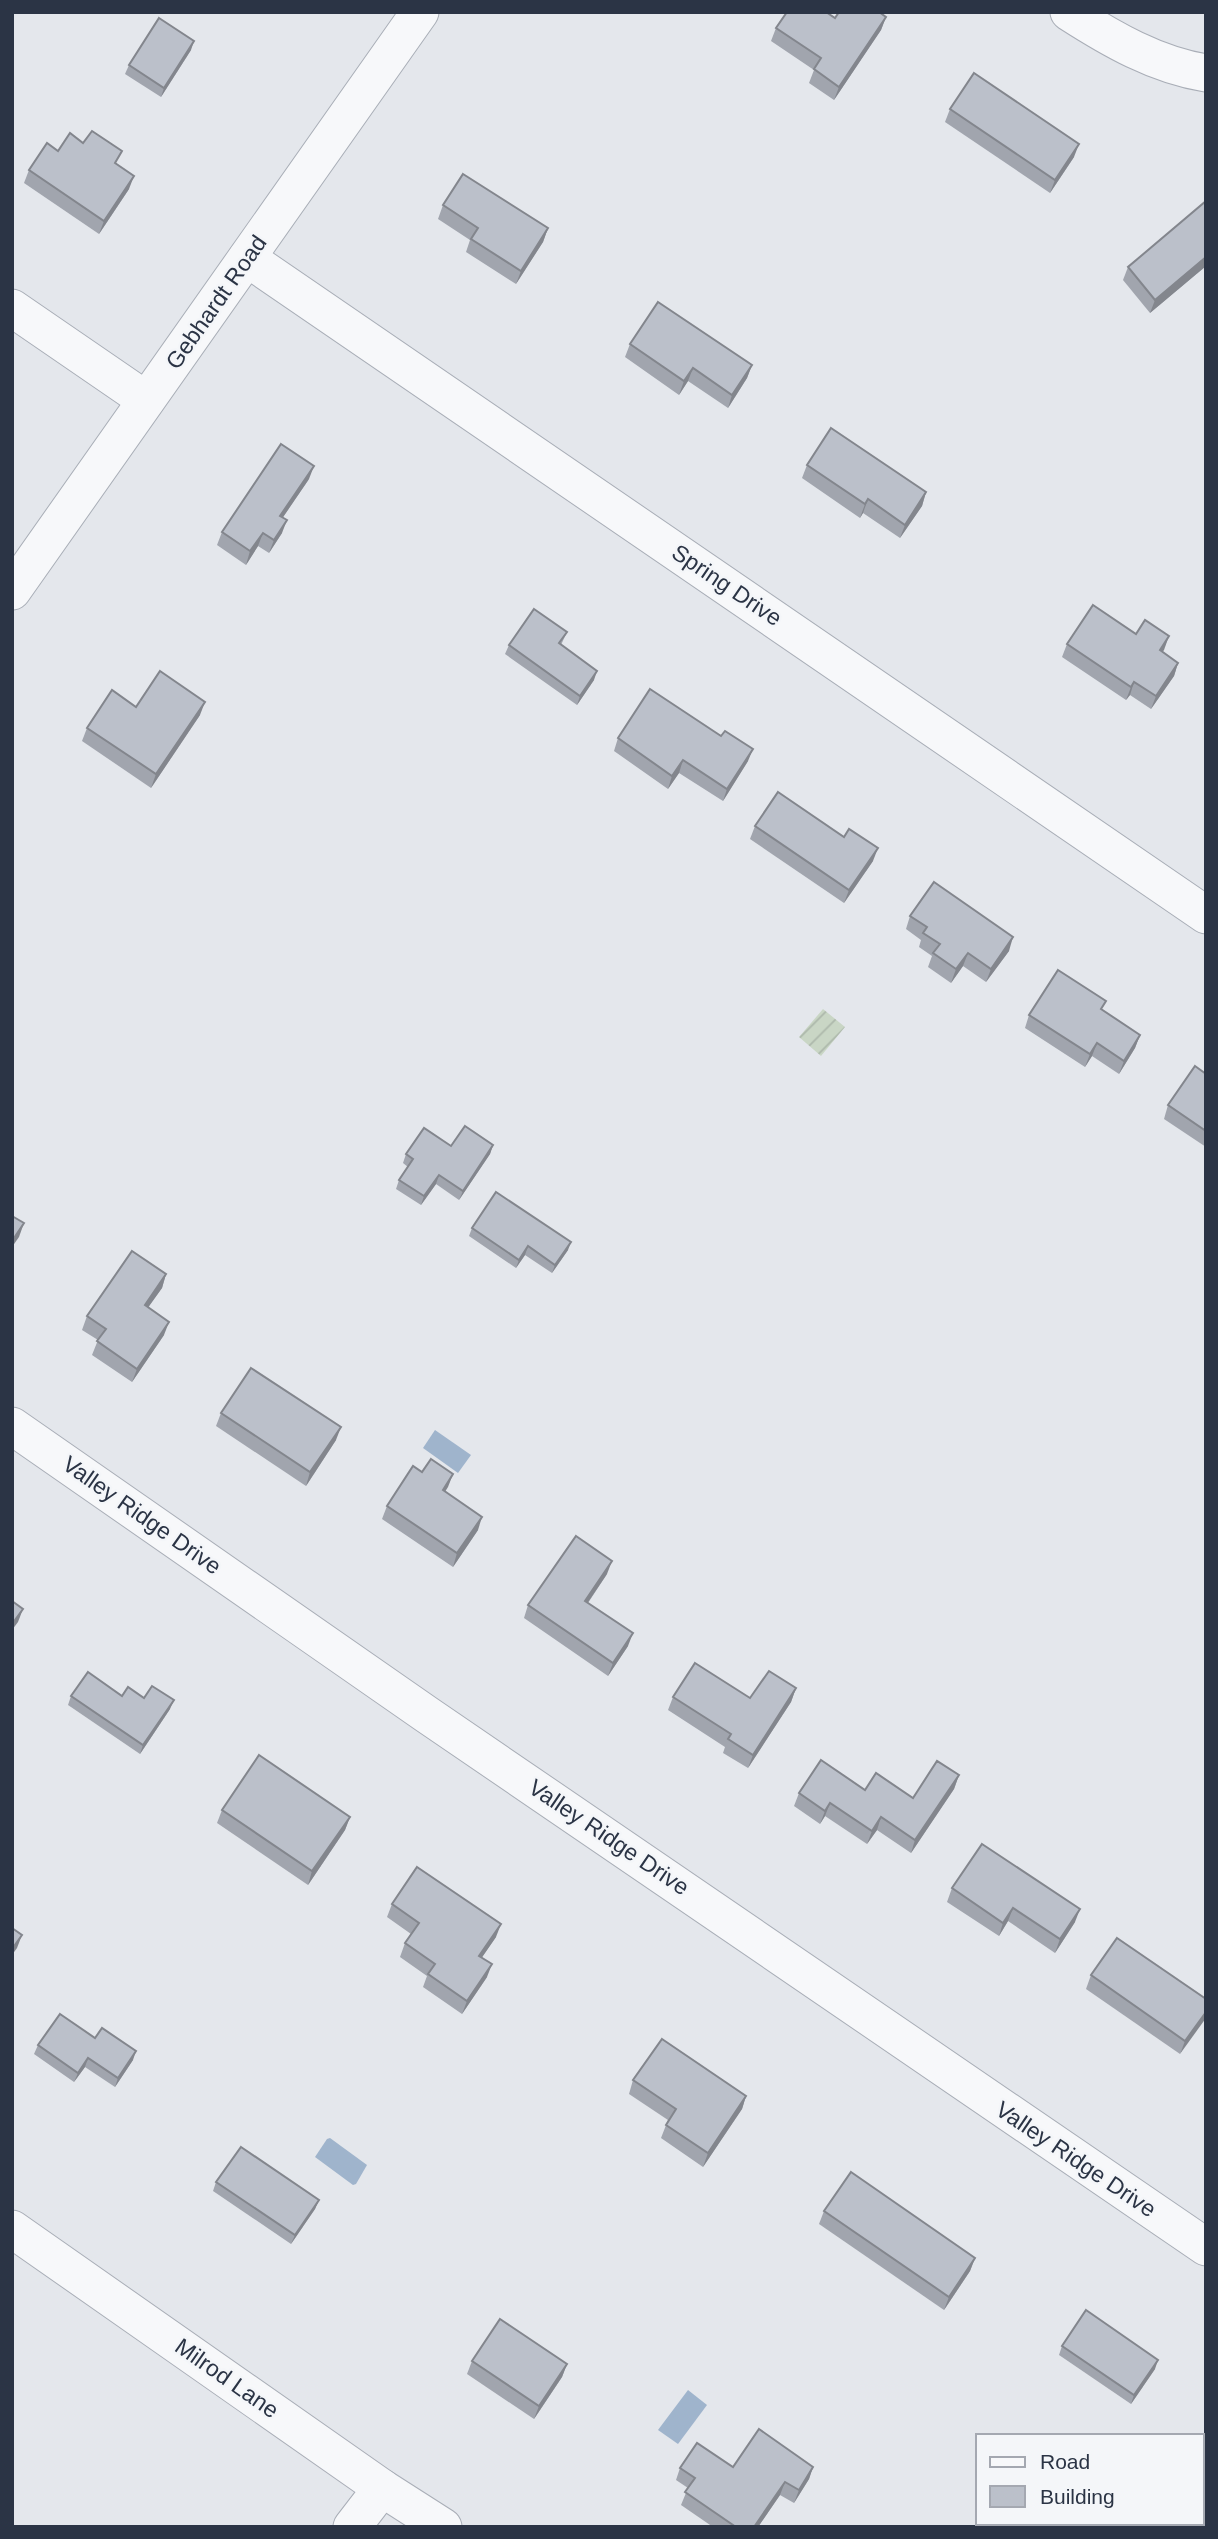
<svg xmlns="http://www.w3.org/2000/svg" width="1218" height="2539" font-family="Helvetica,sans-serif">
  <style>
    .garden { fill: url(#garden-furrows) }
    .water { fill: #9fb4cc }
    .lines { fill: none; stroke-linecap: round; stroke-linejoin: round }
    .minor-casing { stroke: #a9aeb7; stroke-width: 39 }
    .minor { stroke: #f7f8fa; stroke-width: 37 }
    .wall { fill: #a1a5ae }
    .shaded-wall { fill: #83868d }
    .building { fill: #bbc0ca; stroke: #83868d; stroke-width: 2 }
    .labels { text-anchor: middle; stroke-width: 5; stroke-linejoin: round; paint-order: stroke }
    .street-label { font-size: 23px; fill: #2b3445; stroke: #f4f6f9 }
  </style>
  <defs>
    <pattern id="garden-furrows" width="10" height="10" patternUnits="userSpaceOnUse" patternTransform="scale(1.75)"><rect width="10" height="10" fill="#c9d6c5"/><path d="M-1 1l2-2M0 10L10 0M9 11l2-2" fill="none" stroke="#adb8ab"/></pattern>
  </defs>
  <rect width="100%" height="100%" fill="#e4e7ec"/>
  <path class="garden" d="M823,1009L845,1027L821,1056L799,1037Z"/>
  <g class="water">
    <path d="M435,1430L471,1455L458,1473L423,1448Z"/>
    <path d="M330,2138L367,2165L356,2184L353,2185L315,2157L327,2139Z"/>
    <path d="M688,2390L707,2405L678,2444L658,2430Z"/>
  </g>
  <g class="lines">
    <defs>
      <g id="minor">
        <path d="M1069,12C1111,39 1156,65 1206,73"/>
        <path d="M247,258L1206,915"/>
        <path d="M12,308L146,400"/>
        <path d="M12,591L420,12"/>
        <path d="M12,1426L426,1714L1206,2247"/>
        <path d="M12,2229L382,2488L443,2527"/>
        <path d="M352,2527L382,2488"/>
      </g>
    </defs>
    <use href="#minor" class="minor-casing"/>
    <use href="#minor" class="minor"/>
  </g>
  <g class="wall">
    <path d="M886,17L881,30L834,100L809,83L814,70L771,41L776,28L835,18Z"/>
    <path d="M191,50L161,97L125,74L129,65Z"/>
    <path d="M950,109L1074,157L1050,193L945,122Z"/>
    <path d="M58,151L118,165L129,189L99,234L24,183L29,170Z"/>
    <path d="M1206,201V266L1150,313L1123,280L1128,267Z"/>
    <path d="M443,205L548,228L543,242L516,284L466,252L470,240L438,219Z"/>
    <path d="M630,344L752,365L747,378L728,408L688,381L679,395L625,357Z"/>
    <path d="M807,465L926,492L922,506L900,538L863,513L860,518L802,478Z"/>
    <path d="M309,479L283,517L282,533L269,553L258,546L246,565L217,545L222,532Z"/>
    <path d="M567,632L561,645L594,680L577,705L505,654L509,645Z"/>
    <path d="M1136,634L1169,636L1162,652L1178,663L1174,676L1151,709L1130,695L1126,700L1062,657L1067,644Z"/>
    <path d="M136,707L200,715L151,788L82,741L87,728Z"/>
    <path d="M618,738L748,761L723,801L679,773L668,789L614,751Z"/>
    <path d="M755,826L873,861L844,903L750,839Z"/>
    <path d="M910,916L1009,951L986,982L963,966L951,983L928,967L932,956L919,947L921,940L906,929Z"/>
    <path d="M1103,1011L1140,1035L1135,1048L1119,1074L1092,1056L1085,1067L1025,1028L1029,1015Z"/>
    <path d="M1206,1074V1147L1164,1119L1168,1105Z"/>
    <path d="M493,1145L490,1154L459,1200L436,1184L421,1205L396,1189L399,1180L408,1167L403,1163L406,1154L451,1146Z"/>
    <path d="M472,1228L568,1250L552,1273L525,1255L516,1268L469,1236Z"/>
    <path d="M166,1274L162,1288L148,1307L164,1335L132,1382L92,1355L98,1340L82,1330L87,1316Z"/>
    <path d="M221,1413L336,1440L306,1486L216,1426Z"/>
    <path d="M422,1472L453,1474L445,1491L478,1530L453,1567L382,1519L387,1506Z"/>
    <path d="M607,1574L588,1603L628,1646L608,1676L524,1618L528,1605Z"/>
    <path d="M796,1688L791,1702L748,1768L723,1753L725,1747L668,1710L673,1697L750,1698Z"/>
    <path d="M71,1696H122L144,1698L170,1709L140,1754L68,1705Z"/>
    <path d="M959,1775L954,1789L911,1853L877,1830L867,1844L825,1816L820,1824L794,1806L799,1793L865,1790L913,1798Z"/>
    <path d="M222,1810L350,1817L345,1830L308,1885L217,1823Z"/>
    <path d="M952,1888L1075,1922L1055,1953L1008,1921L999,1936L947,1902Z"/>
    <path d="M392,1904L496,1937L482,1957L487,1977L462,2014L423,1987L427,1976L400,1957L405,1943L411,1934L387,1917Z"/>
    <path d="M1091,1975L1206,1999L1180,2054L1086,1989Z"/>
    <path d="M95,2038L133,2060L115,2087L85,2067L74,2082L34,2054L38,2045Z"/>
    <path d="M633,2080L746,2096L742,2109L703,2167L661,2138L668,2120L629,2094Z"/>
    <path d="M216,2182L319,2200L315,2209L291,2244L213,2191Z"/>
    <path d="M824,2211L975,2258L970,2271L944,2310L819,2224Z"/>
    <path d="M1062,2346L1155,2369L1131,2404L1059,2355Z"/>
    <path d="M472,2361L567,2364L562,2377L534,2419L467,2374Z"/>
    <path d="M813,2467L809,2479L794,2503L780,2495L758,2527H713L681,2505L688,2488L676,2480L680,2468Z"/>
  </g>
  <g class="shaded-wall">
    <path d="M886,17L881,30L834,100L839,87Z"/>
    <path d="M194,41L191,50L161,97L164,88Z"/>
    <path d="M1079,144L1074,157L1050,193L1055,180Z"/>
    <path d="M134,176L129,189L99,234L104,221Z"/>
    <path d="M548,228L543,242L516,284L521,271Z"/>
    <path d="M1206,257V266L1150,313L1155,300Z"/>
    <path d="M752,365L747,378L728,408L732,395Z"/>
    <path d="M693,368L688,381L679,395L684,381Z"/>
    <path d="M314,466L309,479L275,529L280,516Z"/>
    <path d="M926,492L922,506L900,538L905,525Z"/>
    <path d="M868,499L863,513L860,518L865,504Z"/>
    <path d="M287,520L282,533L269,553L274,540Z"/>
    <path d="M263,533L258,546L246,565L250,551Z"/>
    <path d="M1169,636L1164,650L1155,663L1160,650Z"/>
    <path d="M1178,663L1174,676L1151,709L1156,696Z"/>
    <path d="M597,671L594,680L577,705L580,696Z"/>
    <path d="M1134,682L1130,695L1126,700L1131,687Z"/>
    <path d="M205,702L200,715L151,788L156,774Z"/>
    <path d="M753,749L748,761L723,801L727,789Z"/>
    <path d="M683,760L679,773L668,789L672,776Z"/>
    <path d="M878,848L873,861L844,903L849,890Z"/>
    <path d="M1013,937L1009,951L986,982L991,969Z"/>
    <path d="M968,953L963,966L951,983L956,969Z"/>
    <path d="M1140,1035L1135,1048L1119,1074L1124,1061Z"/>
    <path d="M1097,1043L1092,1056L1085,1067L1090,1054Z"/>
    <path d="M493,1145L490,1154L459,1200L463,1191Z"/>
    <path d="M439,1175L436,1184L421,1205L424,1196Z"/>
    <path d="M24,1223L19,1237L12,1247V1241Z"/>
    <path d="M571,1242L568,1250L552,1273L555,1265Z"/>
    <path d="M528,1246L525,1255L516,1268L519,1260Z"/>
    <path d="M166,1274L162,1288L140,1319L145,1305Z"/>
    <path d="M169,1322L164,1335L132,1382L137,1369Z"/>
    <path d="M341,1427L336,1440L306,1486L310,1472Z"/>
    <path d="M453,1474L448,1487L438,1503L443,1490Z"/>
    <path d="M482,1517L478,1530L453,1567L457,1553Z"/>
    <path d="M612,1561L607,1574L580,1614L585,1601Z"/>
    <path d="M23,1609L18,1622L12,1630V1624Z"/>
    <path d="M633,1633L628,1646L608,1676L613,1663Z"/>
    <path d="M796,1688L791,1702L748,1768L753,1755Z"/>
    <path d="M174,1700L170,1709L140,1754L143,1745Z"/>
    <path d="M959,1775L954,1789L911,1853L915,1840Z"/>
    <path d="M830,1803L825,1816L820,1824L825,1811Z"/>
    <path d="M350,1817L345,1830L308,1885L312,1871Z"/>
    <path d="M881,1817L877,1830L867,1844L872,1831Z"/>
    <path d="M1013,1908L1008,1921L999,1936L1003,1923Z"/>
    <path d="M1080,1909L1075,1922L1055,1953L1060,1939Z"/>
    <path d="M501,1924L496,1937L474,1969L479,1956Z"/>
    <path d="M22,1935L17,1948L12,1955V1949Z"/>
    <path d="M492,1964L487,1977L462,2014L467,2001Z"/>
    <path d="M1206,2012V2018L1180,2054L1185,2041Z"/>
    <path d="M136,2051L133,2060L115,2087L118,2078Z"/>
    <path d="M88,2058L85,2067L74,2082L78,2073Z"/>
    <path d="M746,2096L742,2109L703,2167L708,2153Z"/>
    <path d="M319,2200L315,2209L291,2244L295,2235Z"/>
    <path d="M975,2258L970,2271L944,2310L949,2297Z"/>
    <path d="M1158,2360L1155,2369L1131,2404L1134,2395Z"/>
    <path d="M567,2364L562,2377L534,2419L539,2406Z"/>
    <path d="M813,2467L809,2479L794,2503L799,2490Z"/>
    <path d="M785,2482L780,2495L758,2527H754Z"/>
  </g>
  <g class="building">
    <path d="M787,12H826L835,18L839,12H879L886,17L839,87L814,69L821,58L776,28Z"/>
    <path d="M159,18L194,41L164,88L129,65Z"/>
    <path d="M974,73L1079,144L1055,180L950,109Z"/>
    <path d="M92,131L122,151L115,163L134,176L104,221L29,170L47,143L58,151L70,133L83,143Z"/>
    <path d="M463,174L548,228L521,271L471,239L478,228L443,205Z"/>
    <path d="M1206,201V257L1155,300L1128,267Z"/>
    <path d="M658,302L752,365L732,395L693,368L684,381L630,344Z"/>
    <path d="M831,428L926,492L905,525L868,499L865,504L807,465Z"/>
    <path d="M281,444L314,466L280,516L287,520L274,540L263,533L250,551L222,532Z"/>
    <path d="M1093,605L1136,634L1145,620L1169,636L1160,650L1178,663L1156,696L1134,682L1131,687L1067,644Z"/>
    <path d="M534,609L567,632L559,643L597,671L580,696L509,645Z"/>
    <path d="M160,671L205,702L156,774L87,728L112,690L136,707Z"/>
    <path d="M650,689L721,736L725,731L753,749L727,789L683,760L672,776L618,738Z"/>
    <path d="M778,792L844,837L849,829L878,848L849,890L755,826Z"/>
    <path d="M934,882L1013,937L991,969L968,953L956,969L933,953L940,944L923,933L927,927L910,916Z"/>
    <path d="M1058,970L1106,1001L1101,1009L1140,1035L1124,1061L1097,1043L1090,1054L1029,1015Z"/>
    <path d="M1195,1066L1206,1074V1131L1168,1105Z"/>
    <path d="M465,1126L493,1145L463,1191L439,1175L424,1196L399,1180L413,1159L406,1154L424,1128L451,1146Z"/>
    <path d="M496,1192L571,1242L555,1265L528,1246L519,1260L472,1228Z"/>
    <path d="M12,1216L24,1223L12,1241Z"/>
    <path d="M132,1251L166,1274L145,1305L169,1322L137,1369L97,1341L106,1329L87,1316Z"/>
    <path d="M251,1368L341,1427L310,1472L221,1413Z"/>
    <path d="M431,1459L453,1474L443,1490L482,1517L457,1553L387,1506L413,1466L422,1472Z"/>
    <path d="M576,1536L612,1561L585,1601L633,1633L613,1663L528,1605Z"/>
    <path d="M12,1601L23,1609L12,1624Z"/>
    <path d="M695,1663L750,1698L769,1671L796,1688L753,1755L728,1739L731,1734L673,1697Z"/>
    <path d="M88,1672L122,1696L128,1687L144,1698L152,1686L174,1700L143,1745L71,1696Z"/>
    <path d="M259,1755L350,1817L312,1871L222,1810Z"/>
    <path d="M821,1760L865,1790L876,1773L913,1798L937,1761L959,1775L915,1840L881,1817L872,1831L830,1803L825,1811L799,1793Z"/>
    <path d="M982,1844L1080,1909L1060,1939L1013,1908L1003,1923L952,1888Z"/>
    <path d="M417,1867L501,1924L479,1956L492,1964L467,2001L428,1974L435,1964L405,1943L419,1923L392,1904Z"/>
    <path d="M12,1928L22,1935L12,1949Z"/>
    <path d="M1117,1938L1206,1999V2012L1185,2041L1091,1975Z"/>
    <path d="M60,2014L95,2038L102,2028L136,2051L118,2078L88,2058L78,2073L38,2045Z"/>
    <path d="M662,2039L746,2096L708,2153L666,2125L676,2109L633,2080Z"/>
    <path d="M241,2147L319,2200L295,2235L216,2182Z"/>
    <path d="M851,2172L975,2258L949,2297L824,2211Z"/>
    <path d="M1086,2310L1158,2360L1134,2395L1062,2346Z"/>
    <path d="M500,2319L567,2364L539,2406L472,2361Z"/>
    <path d="M759,2429L813,2467L799,2490L785,2482L754,2527H736L685,2492L695,2478L680,2468L697,2443L733,2467Z"/>
  </g>
  <g class="labels">
    <g class="street-label">
      <text transform="translate(216 302) rotate(-55)" y="8">Gebhardt Road</text>
      <text transform="translate(727 585) rotate(34)" y="8">Spring Drive</text>
      <text transform="translate(142 1515) rotate(35)" y="8">Valley Ridge Drive</text>
      <text transform="translate(609 1837) rotate(34)" y="8">Valley Ridge Drive</text>
      <text transform="translate(1076 2159) rotate(34)" y="8">Valley Ridge Drive</text>
      <text transform="translate(227 2378) rotate(35)" y="8">Milrod Lane</text>
    </g>
  </g>
  <rect width="1218" height="2539" fill="none" stroke="#2b3445" stroke-width="28"/>
  <rect x="976" y="2434" width="228" height="91" fill="#f4f6f9" stroke="#a4a8b1" stroke-width="2"/>
  <rect x="990" y="2457" width="35" height="10" fill="#f7f8fa" stroke="#a4a8b1" stroke-width="2"/>
  <text x="1040" y="2469" font-size="21" fill="#2b3445">Road</text>
  <rect x="990" y="2486" width="35" height="21" fill="#bbc0ca" stroke="#a4a8b1" stroke-width="2"/>
  <text x="1040" y="2504" font-size="21" fill="#2b3445">Building</text>
</svg>
